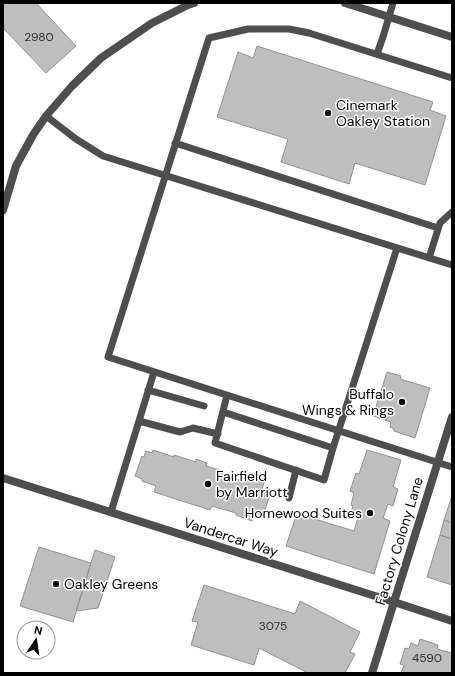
<svg xmlns="http://www.w3.org/2000/svg" width="455" height="676" font-family="'DM Sans',sans-serif">
  <rect width="100%" height="100%" fill="#fff"/>
  <!-- building -->
  <path fill="#bebebe" stroke="#929292" d="M3,3H36L76,46L46,73L3,28Z
    M257,46L433,102L430,110L446,116L425,185L355,163L349,184L281,162L288,139L217,117L238,52L253,58Z
    M387,372L401,376L400,379L430,388L415,438L394,431V429L390,427L391,422L373,416Z
    M153,450L174,457V455L196,462V459L207,463L206,466L223,471L222,474L246,482L247,478L264,483L262,489L271,492L263,516L255,513L252,521L236,515V513L212,506L210,510L154,492L156,486L142,481V479L135,476L142,456L144,457L146,451L152,453Z
    M367,450L401,460L393,487L398,489L393,506L388,504L383,518L390,521L374,574L286,546L296,516L304,519L305,516L354,531L359,514L351,512L353,506L351,505L354,493L350,491L356,473L359,474Z
    M452,496V523L444,520Z
    M444,520L452,523V539L440,535Z
    M440,535L452,539V585L427,577Z
    M39,547L91,563L73,622L20,606Z
    M95,550L115,557L98,608L76,611Z
    M204,585L295,614L300,601L360,632L350,652L355,654L345,673H308L259,648L254,665L191,645L198,622L192,621Z
    M420,639L438,645L437,649L452,653V673H401L404,665L400,664L405,648L409,649L411,643L418,646Z"/>
  <g fill="none" stroke-linecap="round" stroke-linejoin="round">
    <!-- service -->
    <path stroke="#4e4e4e" stroke-width="7" d="M377,54L383,37L393,3
      M452,78L309,33L289,29H248L209,38L108,357L452,467
      M46,116L76,139L103,156L452,265
      M175,143L438,228
      M429,258L440,223L452,212
      M148,390L204,406
      M227,395L215,443L324,480L333,448L397,248
      M223,412L333,448
      M139,421L180,432L193,428L218,434
      M289,498L296,470
      M111,512L154,372"/>
    <!-- minor -->
    <path stroke="#4e4e4e" stroke-width="8" d="M345,3L452,37
      M3,210L16,166L33,135L46,116L72,86L101,58L152,23L188,5L194,3
      M3,478L394,602L372,673"/>
    <!-- tertiary -->
    <path stroke="#4e4e4e" stroke-width="8" d="M452,417L394,602L452,621"/>
  </g>
  <!-- markers -->
  <g fill="#000" stroke="#fff" stroke-width="1.5">
    <circle cx="328" cy="113" r="4"/>
    <circle cx="402" cy="402" r="4"/>
    <circle cx="208" cy="484" r="4"/>
    <circle cx="370" cy="513" r="4"/>
    <circle cx="56" cy="584" r="4"/>
  </g>
  <g text-anchor="middle" dominant-baseline="central" stroke-width="3" stroke-linejoin="round" paint-order="stroke">
    <!-- number labels -->
    <g font-size="12" fill="#303030">
      <text x="39" y="37">2980</text>
      <text x="273" y="626">3075</text>
      <text x="427" y="658">4590</text>
    </g>
    <!-- poi labels -->
    <g font-size="14" fill="#000" stroke="#fff" text-anchor="start">
      <text x="336" y="105">Cinemark<tspan x="336" dy="16">Oakley Station</tspan></text>
      <text x="394" y="394" text-anchor="end">Buffalo<tspan x="394" dy="16">Wings &amp; Rings</tspan></text>
      <text x="216" y="476">Fairfield<tspan x="216" dy="16">by Marriott</tspan></text>
      <text x="362" y="513" text-anchor="end">Homewood Suites</text>
      <text x="64" y="584">Oakley Greens</text>
    </g>
    <!-- street labels -->
    <g font-size="14" fill="#000" stroke="#fff">
      <text transform="translate(231 537) rotate(18)">Vandercar Way</text>
      <text transform="translate(399 541) rotate(-73)">Factory Colony Lane</text>
    </g>
  </g>
  <!-- border -->
  <rect width="455" height="676" fill="none" stroke="#000000" stroke-width="8"/>
  <!-- north arrow -->
  <g transform="translate(36 640) rotate(13)"><circle r="19" fill="#ffffff" stroke="#999999"/>
  <path d="M0-3L7 15L0 10L-7 15Z" fill="#000000"/>
  <text y="-6" font-size="11" font-weight="bold" text-anchor="middle" fill="#000000">N</text>
  </g>
</svg>
